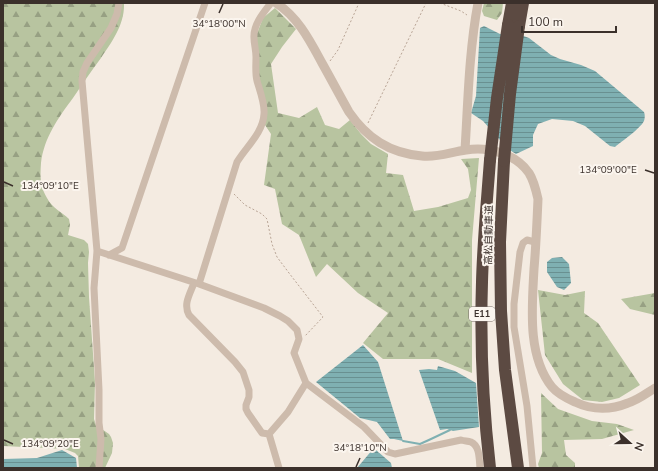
<svg xmlns="http://www.w3.org/2000/svg" width="658" height="471" font-family="'Nunito Sans','Noto Sans JP',sans-serif">
  <defs>
    <pattern id="forest-firs" width="22" height="20" patternUnits="userSpaceOnUse"><rect width="22" height="20" fill="#b8c4a0"/><path d="M5 1l3.5 6h-7zM16 11l3.5 6h-7z" fill="#97a083"/></pattern>
    <pattern id="water-rules" width="6" height="5" patternUnits="userSpaceOnUse"><rect width="6" height="5" fill="#7fb0b2"/><path d="M0 2.5h6" fill="none" stroke="#699091"/></pattern>
  </defs>
  <rect width="100%" height="100%" fill="#f4ebe1"/>
  <!-- forest -->
  <path fill="url(#forest-firs)" d="M3,3H124C125,24 112,42 101,58C91,71 82,85 73,98C58,118 44,138 41,163C40,177 40,186 47,198C52,208 62,212 69,219L70,225L68,235L84,240L88,244L89,252L88,263L89,297L95,382L94,419L96,425L109,434L111,437L113,443L112,453L105,468H79L78,456L75,453L65,449L3,446Z
    M484,3H503L502,13L497,20L484,16L482,11Z
    M275,8L296,29L282,47L271,64L278,113L299,118L317,107L325,125L339,129L350,120L361,134L371,144L388,154L386,173L403,175L414,211L438,207L468,198L471,190L468,169L461,159L479,158L472,240V373L438,359H383L363,343L388,313L358,293L327,264L316,277L299,235L282,224L275,189L264,185L271,134L265,125L259,76L256,36L263,18Z
    M538,290L565,295L585,291L584,313L598,323L640,385L619,398L602,402L583,400L563,384L545,355Z
    M655,293V315L630,309L621,299Z
    M541,393L558,409L592,421L617,424L634,430L602,439L564,440L566,455L575,463V468H539L538,464L542,453Z"/>
  <!-- water -->
  <path fill="url(#water-rules)" d="M484,26L500,34L521,35L529,38L551,55L560,59L581,65L595,71L644,112C645,115 645,117 644,121C640,129 622,141 615,147L610,146L585,126L573,121L552,119L538,124L533,135V146L516,154L508,149L483,121L471,113L476,96L480,28Z
    M562,257L569,264L571,283L564,290L557,287L547,272V262L552,258Z
    M363,345L378,362L403,441L394,439H390L377,422L360,418L316,382Z
    M438,366L455,371L476,383L479,427L453,431L447,429L440,430L419,370L429,369L437,370Z
    M373,449L376,450L391,463L392,468H357Z
    M62,450L76,458L77,468H3V459L37,458Z"/>
  <g fill="none" stroke-linecap="round" stroke-linejoin="round">
    <!-- stream -->
    <path stroke="#7fb0b2" stroke-width="2" d="M403,441L420,444L431,439L450,430"/>
    <!-- path -->
    <path stroke="#b9a596" stroke-width="1" stroke-dasharray="2 2" stroke-linecap="butt" d="M440,3L461,11L467,15
      M330,61L338,50L359,3
      M368,123L426,3
      M234,194L245,205L262,214L267,219L272,244L277,257L289,273L323,317L305,336"/>
    <!-- minor -->
    <path stroke="#cdbbac" stroke-width="7" d="M97,251L199,284L264,308L280,316L288,321L297,330L299,339L294,353L306,383L364,427L388,452L395,454L461,440C464,441 468,441 471,442C480,446 479,459 480,468
      M109,255L122,248L205,3
      M194,283C190,294 183,304 189,315L235,362L243,372L249,390V397L246,405V409L248,413L262,433L269,434
      M199,284L237,162C246,147 263,133 264,114C265,104 260,91 257,81C255,73 256,65 256,57C256,50 254,44 254,38C253,25 263,13 271,3
      M99,468L101,439L99,423V390L94,288L97,251L82,81L83,72L87,63L111,28L117,14L119,3
      M279,468L269,434L288,412L306,383
      M533,468L527,406L514,327V304L520,252L523,243L527,240L535,242"/>
    <!-- tertiary -->
    <path stroke="#cdbbac" stroke-width="9" d="M276,3C298,17 310,41 322,63C331,79 340,96 349,112C367,138 389,153 422,156C437,158 451,152 466,150C488,146 516,154 529,173C534,181 536,190 538,199C537,222 536,246 534,269C532,307 527,356 552,387C557,393 568,399 575,402C592,410 611,410 628,403C638,400 647,393 655,388
      M465,150C468,101 469,51 478,3"/>
    <!-- motorway -->
    <path stroke="#5c4a42" stroke-width="12" d="M508,25L512,3
      M519,26L523,3
      M490,160C487,201 483,242 482,282C480,344 483,407 490,468
      M504,161L500,242L501,311L505,370L518,468"/>
    <!-- motorway-bridge -->
    <path stroke="#5c4a42" stroke-width="12" d="M490,160L497,98L508,25
      M504,161L510,94L519,26"/>
  </g>
  <!-- ticks -->
  <path fill="none" stroke="#3b302b" stroke-width="1.5" d="M219,13L223,4M645,170L654,173M4,182L13,186M4,440L13,444M356,467L360,458"/>
  <g text-anchor="middle" dominant-baseline="central" stroke-width="4" stroke-linejoin="round" paint-order="stroke">
    <!-- shield labels -->
    <rect fill="#fbf5ee" stroke="#756b66" stroke-width="1" x="469" y="307" width="26" height="14" rx="3"/>
    <g font-size="9" font-weight="bold" fill="#3b302b">
      <text x="482" y="314">E11</text>
    </g>
    <!-- street labels -->
    <g font-size="10" fill="#3b302b" stroke="#fbf5ee">
      <text transform="translate(489 235) rotate(-89)">高松自動車道</text>
    </g>
  </g>
  <g font-size="10" text-anchor="middle" fill="#3b302b" stroke="#fbf5ee" stroke-width="4" stroke-linejoin="round" paint-order="stroke">
    <text x="219" y="27">34°18'00"N</text>
    <text x="608" y="173">134°09'00"E</text>
    <text x="50" y="189">134°09'10"E</text>
    <text x="50" y="447">134°09'20"E</text>
    <text x="360" y="451">34°18'10"N</text>
  </g>
  <!-- border -->
  <rect width="658" height="471" fill="none" stroke="#3b302b" stroke-width="8"/>
  <!-- north arrow -->
  <g transform="translate(630 443) rotate(111)" stroke="#fbf5ee" stroke-width="3" paint-order="stroke">
  <path d="M0-3L7 15L0 10L-7 15Z" fill="#3b302b"/>
  <text y="-6" font-size="11" font-weight="bold" text-anchor="middle" fill="#3b302b">N</text>
  </g>
  <!-- scale -->
  <path d="M522 26v6h94v-6" fill="none" stroke="#3b302b" stroke-width="2"/>
  <text x="528" y="26" font-size="12" fill="#3b302b" stroke="#fbf5ee" stroke-width="3" paint-order="stroke">100 m</text>
</svg>
